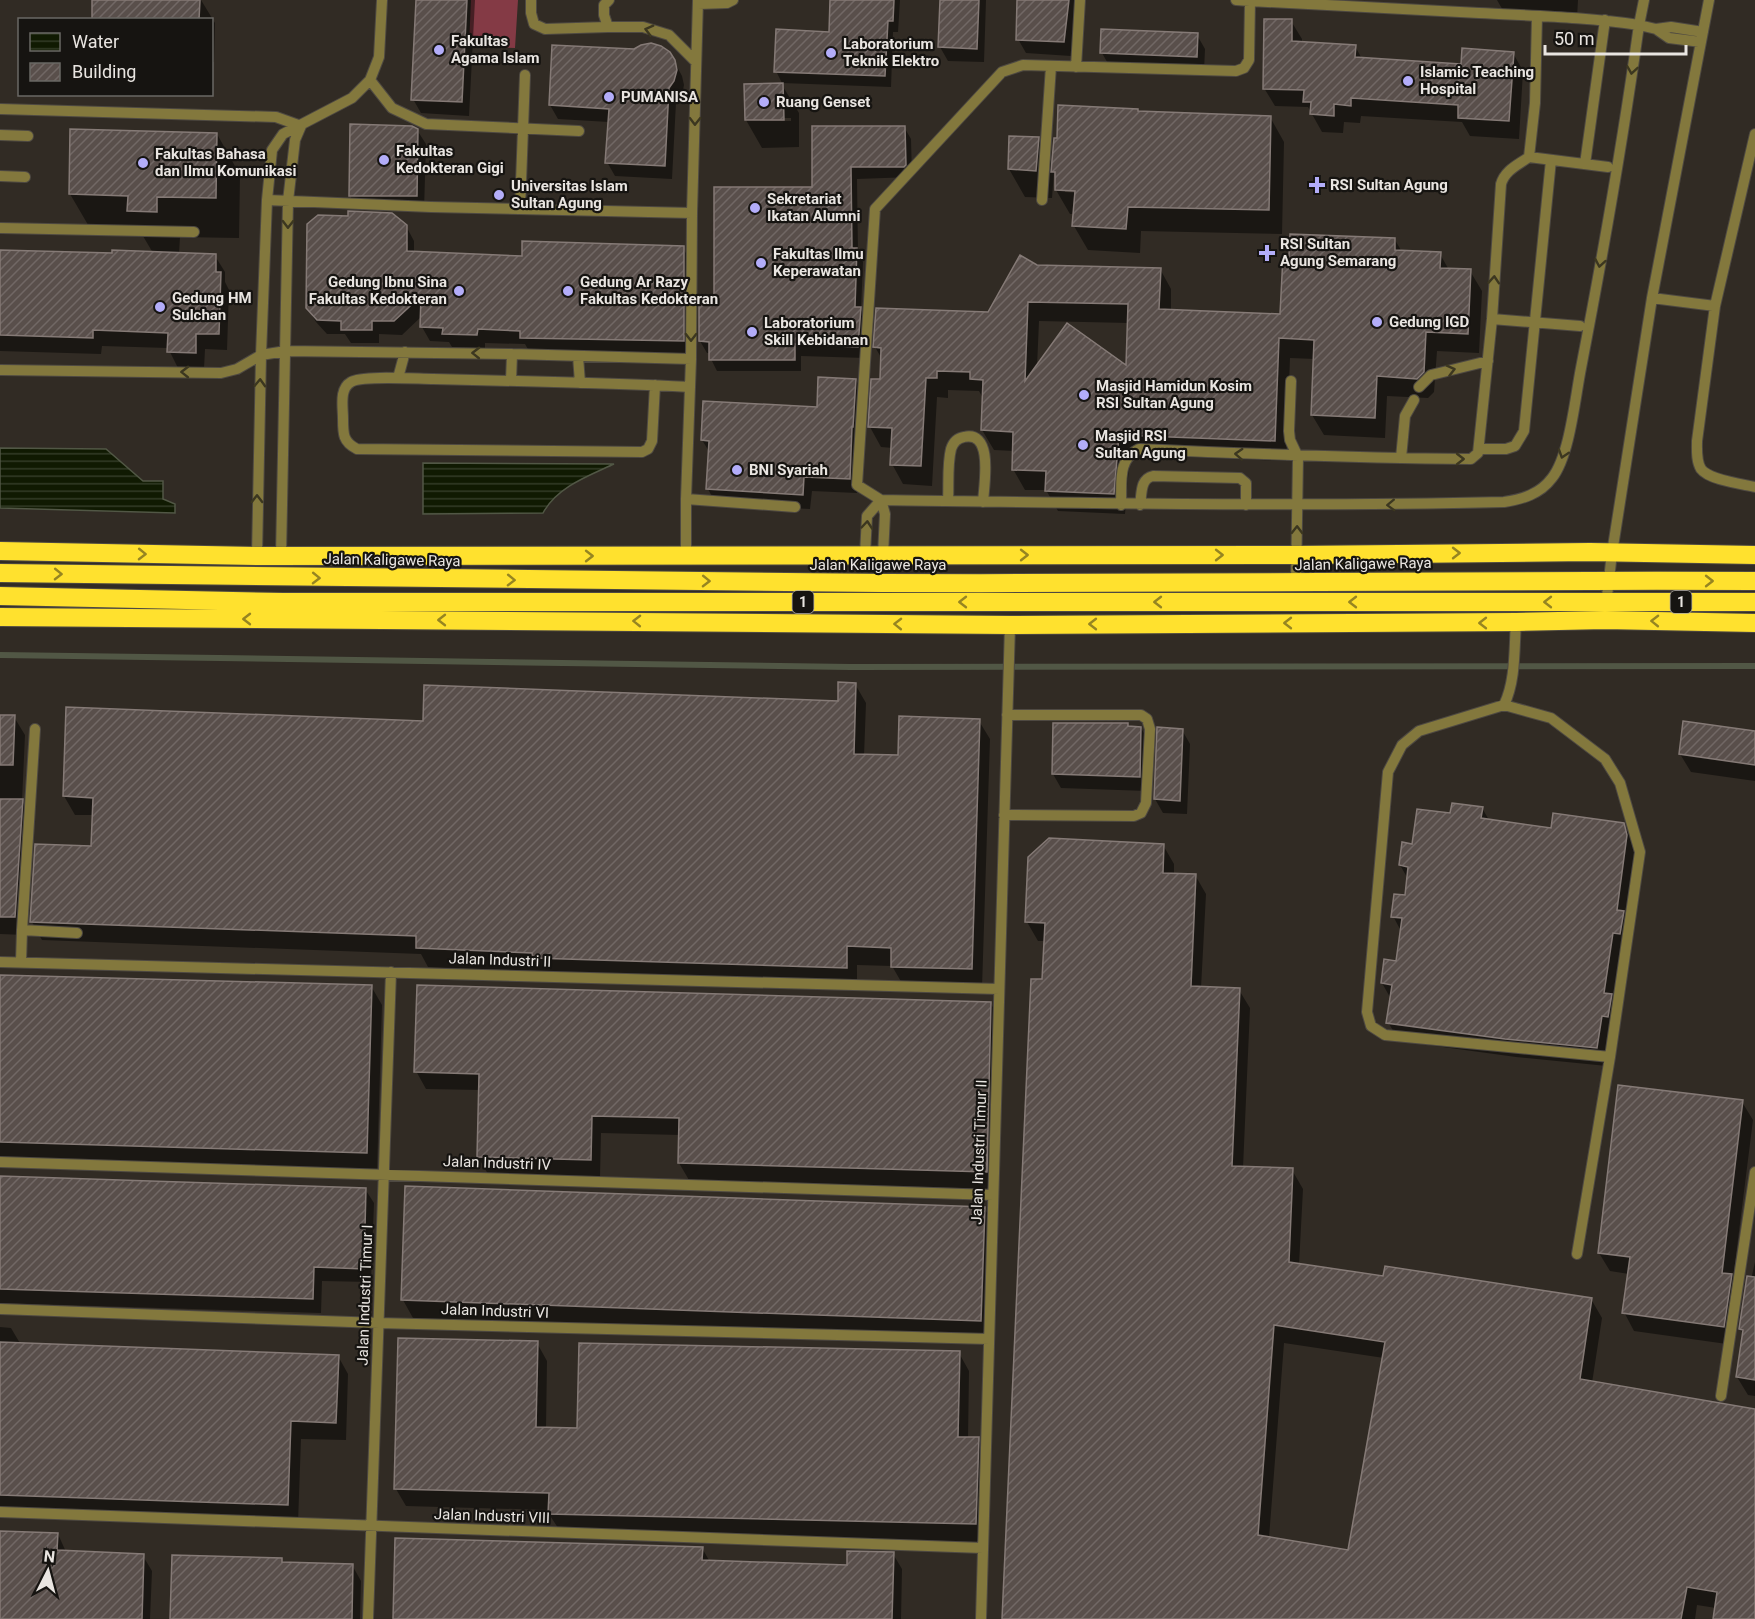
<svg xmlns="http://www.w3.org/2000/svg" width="1755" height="1619" font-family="Roboto,sans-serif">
  <defs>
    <pattern id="water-rules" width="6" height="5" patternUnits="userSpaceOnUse" patternTransform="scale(1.5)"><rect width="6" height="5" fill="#101a02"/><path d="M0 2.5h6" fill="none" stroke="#333b27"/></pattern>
    <pattern id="building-hatch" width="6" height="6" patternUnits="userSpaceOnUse" patternTransform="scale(1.5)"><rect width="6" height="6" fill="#594f4b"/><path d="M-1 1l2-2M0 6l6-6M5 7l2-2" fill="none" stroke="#716865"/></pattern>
  </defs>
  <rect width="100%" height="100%" fill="#312b24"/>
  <!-- garden -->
  <path fill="#843a45" d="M471,0H518L515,48L469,46Z"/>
  <!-- water -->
  <path fill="url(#water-rules)" stroke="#515745" stroke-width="1.5" d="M0,448L106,449L143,481H163V499L175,504V513L0,508Z
    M423,463L614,464C588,476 557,487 543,513L423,514Z"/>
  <!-- shadow -->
  <path fill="#0007" fill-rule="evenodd" d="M94,0H201L215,23L214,62H212V20H94Z
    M418,0H475L469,116L421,113L413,99Z
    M832,0H900L898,32H893L891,87L782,83L776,71L830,33Z
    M942,0H986L984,62L948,61L940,47Z
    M1019,0H1076L1071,56L1026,53L1018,39Z
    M1497,0H1578L1577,18L1504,12Z
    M1291,21L1302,39V43L1355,46L1362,59L1462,66L1513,53L1523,71L1519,139L1470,136L1462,122L1361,116L1360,123L1344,122L1343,133L1322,132L1308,107L1275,106L1264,88Z
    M1197,35L1205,49L1204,71L1110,67L1102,53Z
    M674,61L682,76L684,85L682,95L676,102L672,179L615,176L607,162L609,122L558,119L550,105Z
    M782,85L799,113V147L762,148L746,120ZM760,118H791V121H760Z
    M1270,117L1284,142L1282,234L1141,231L1140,253L1088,250L1074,226L1075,214H1070L1056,190L1057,178L1054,172L1052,198L1025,197L1009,169L1038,139L1053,165ZM1065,189L1082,190V193L1065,192Z
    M904,127L911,139L912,177L857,179L858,253L863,262L861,310L867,320L865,358L801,356V371H717L711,359V353H707L700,341L715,306L814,189Z
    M417,130L426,144L424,210L358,209L350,196Z
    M72,131L217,134L240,175L239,238L180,237L179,254L215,256L225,272V282L229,290L227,350L205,349L204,369L178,368L168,348L102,346L101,354L0,351V251L113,255L153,253L143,236L94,235L70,194Z
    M406,226L414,241V253L524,258L683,248L691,262V354L529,351L525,344L485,343V348L452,347L449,342L430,341L422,327V316L402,335L379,334V343H351L345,334H327L316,322L307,307Z
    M1395,240L1402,252L1440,254L1449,270L1470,271L1482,291L1479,353L1437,351L1434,392L1428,398L1387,396L1385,438L1324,435L1312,415L1315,359L1290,358L1286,461L1130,455L1125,514L1058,511L1046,490H1025L1013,469L1014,451L994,450L982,430L984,400L979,391L948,390V398L937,397L932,486L903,484L892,464L893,448L881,447L870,427L881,381L882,359L875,347L989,314L1036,266L1160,269L1171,289V311L1282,315ZM1039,321L1129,323L1127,368L1037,367Z
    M856,380L864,395L859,441L857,493L812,491L810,509L716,504L708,489L710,453L702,440L818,408Z
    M855,684L866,703L864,756L899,757L979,721L990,739L982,988L903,985L892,966L857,965V986L545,976L542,971L428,967L421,954L42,940L32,922L92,848L93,815H75L64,796L425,722L839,702Z
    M0,716L14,717L25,735L22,801L33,820L25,935L0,934Z
    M1127,724L1129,728H1141L1149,742L1147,791L1061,788L1053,774Z
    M1182,730L1190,744L1187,814L1163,813L1155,799Z
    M1755,732V781L1691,772L1680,754Z
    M1482,808L1489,820L1552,829L1623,824L1634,843L1637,855L1607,1066L1516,1057L1399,1041L1388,1022L1391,999L1382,983L1397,962L1401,931L1393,916L1406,897L1408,879L1400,865L1413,845L1452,815Z
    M1163,845L1174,864V875H1195L1206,894L1201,988L1239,990L1250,1008L1243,1168L1292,1170L1303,1189L1299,1265L1384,1278L1591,1299L1602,1318L1592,1383L1755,1411V1619H1715L1716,1608L1697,1605L1695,1619H1003L1046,941H1038L1027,922ZM1284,1343L1384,1358L1350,1552L1269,1538Z
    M0,976L371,986L382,1005L377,1171L0,1160Z
    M991,1004L1001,1021L996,1189L689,1180L679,1163L680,1135L601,1133L600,1177L488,1174L478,1157L480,1090L426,1089L416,1071Z
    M1742,1102L1753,1120L1733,1279L1742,1294L1734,1345L1634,1331L1624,1312L1629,1274L1610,1271L1599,1253Z
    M0,1178L365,1189L374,1203L371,1282L322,1281L321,1313L0,1303Z
    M984,1208L995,1226L991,1339L413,1318L403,1300Z
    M1755,1262V1396L1748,1395L1737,1377L1744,1335L1740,1329Z
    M0,1327L11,1328L21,1345L338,1356L348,1374L346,1440L301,1439L298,1523L0,1512Z
    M537,1343L547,1361L546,1428L578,1429L959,1353L969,1371L968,1439H978L988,1457L986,1542L560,1531L549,1514V1510L406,1506L396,1489Z
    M0,1532L58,1534L66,1552L143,1556L152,1571L150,1619H159H0Z
    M702,1548L710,1562L849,1566L893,1554L902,1569L901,1619H395Z
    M281,1559L284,1563L352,1565L361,1581L360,1619H172Z"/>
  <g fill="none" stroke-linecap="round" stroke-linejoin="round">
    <!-- stream -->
    <path stroke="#515745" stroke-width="6" d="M0,655L851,667L1755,666"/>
  </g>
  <!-- building -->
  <path fill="url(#building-hatch)" stroke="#857a76" stroke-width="1.5" fill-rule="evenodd" d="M92,0H200L199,20H92Z
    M416,0H467L462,102L411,100Z
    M830,0H894L893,21H888L885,76L774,72L776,29L829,32Z
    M940,0H979L977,49L938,47Z
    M1017,0H1069L1064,42L1016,40Z
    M1264,19H1292V41L1356,45L1355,57L1461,64L1462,48L1514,52L1509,121L1458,118V105L1351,98V106L1334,104V116L1310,114L1311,102H1303L1304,90L1263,89Z
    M1101,29L1198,33L1197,57L1100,53Z
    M651,43L661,46L670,52L675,60L677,70L674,81L669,88L665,166L605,163L609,109L549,105L552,45L634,49L641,45Z
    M783,83L784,120H745L744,84Z
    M1058,105L1138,109V111L1271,116L1269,210L1128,207L1126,229L1072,226L1075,191L1055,190V172H1051L1054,138H1057Z
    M350,124L412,126L418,129L417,196H349Z
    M812,126H905L906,165L904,167H851L852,248H857L855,307H861L858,347L795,344V360H709V342L699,341V304H714V187H812Z
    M70,129L217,133L216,198L157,197V212L127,211L128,196L69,194Z
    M1009,136L1039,137L1036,171L1008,169Z
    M348,211L392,213L407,225V251L522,256V241L684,246V341L520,338V331L478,329L477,335L442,334L443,328L420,327L421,296L394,321H372V330H341V321L317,320L306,308L307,224L318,215L348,216Z
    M1290,234L1395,238V250L1441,252L1440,268L1471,269L1468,334L1426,332L1424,372L1417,379L1377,376L1375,418L1311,415L1314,340L1279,338L1275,441L1119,435L1114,494L1045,491L1046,471L1012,470L1013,432L981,430L983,380L970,379V372L937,371V378H926L921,466L890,465L892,428L868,427L871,379H880L881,348L873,347L876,308L988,312L1020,255L1037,265L1161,268L1159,309L1280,314L1283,256H1289ZM1028,302L1128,304L1126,365L1067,323L1025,381Z
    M0,250L112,253V250L216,254V272H221L219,334H196V353L167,352L168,333L93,330V338L0,335Z
    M818,377L856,379L853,427H852L850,479L804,477L803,495L706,489L709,441L701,440L703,401L817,407Z
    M838,682L856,683L854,754L898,755L899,716L980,719L972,969L891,967V948L847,946V968L533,958L532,953L416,948V936L30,922L35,844L91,846L93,798L63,796L66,707L423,721L424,685L838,701Z
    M0,715H15L13,765H0Z
    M1683,721L1755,731V765L1679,754Z
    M1053,723H1128V726L1141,727L1140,777L1052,774Z
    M1157,727L1183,729L1180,801L1154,799Z
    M0,799H23L15,917H0Z
    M1452,803L1483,807L1481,818L1551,828L1553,813L1624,823L1627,835L1617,910L1624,911L1620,934L1613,933L1604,993L1612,994L1608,1017L1602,1016L1597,1048L1505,1039L1386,1023L1392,985L1381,983L1384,959L1396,961L1402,918L1391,917L1394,894L1405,895L1408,867L1399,865L1402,842L1412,844L1417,809L1450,813Z
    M1049,838L1164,844L1163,873L1196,874L1191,986L1240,988L1232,1166L1293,1168L1289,1262L1383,1276L1385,1266L1592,1298L1580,1379L1755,1409V1619H1713L1717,1592L1687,1587L1681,1619H1002L1031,979H1042L1045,923L1025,922L1028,857ZM1274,1325L1385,1342L1348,1550L1258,1535Z
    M0,975L372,985L367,1153L0,1142Z
    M417,985L991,1002L987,1172L678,1163L679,1118L592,1116L591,1160L477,1157L479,1074L414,1072Z
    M1618,1085L1743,1100L1722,1273L1732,1274L1724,1327L1622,1313L1630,1257L1598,1253Z
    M0,1176L366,1188L364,1269L314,1267L313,1299L0,1289Z
    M405,1186L985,1207L981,1321L401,1300Z
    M1747,1276L1755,1277V1380L1736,1377L1743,1330L1739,1329Z
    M398,1338L538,1341L536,1427L577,1428L579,1343L960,1351L958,1437H979L976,1524L548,1514L549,1493L394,1489Z
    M0,1342L339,1355L336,1423L291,1421L288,1505L0,1495Z
    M0,1531L58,1533L57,1550L144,1554L142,1619H0Z
    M395,1538L703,1547L702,1560L847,1565V1551L894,1552L892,1619H393Z
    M172,1555L282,1558V1562L353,1564L352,1619H170Z"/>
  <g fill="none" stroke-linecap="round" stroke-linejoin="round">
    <defs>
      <path id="lane" d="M531,0V13L534,24L545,29L608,27
        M609,0L604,5V15L608,27H643L669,35L696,62
        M1236,0L1250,1C1326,5 1402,9 1479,13C1532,16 1586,17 1639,25C1623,140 1603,254 1581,368C1575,398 1570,455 1552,478C1540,494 1523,499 1504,502C1296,507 1089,503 881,500L857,485L875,209L1002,72L1023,65L1236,71L1244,68L1249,60L1250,1
        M1644,0L1639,25L1656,29L1671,27L1703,32
        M698,4L727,3L733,0
        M1656,29L1669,38L1701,42
        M1076,67L1080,0
        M370,80L392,108L426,124L579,131
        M0,109L276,117L301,126
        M1755,134L1715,306L1697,441C1697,449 1696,461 1701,469C1709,480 1742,484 1755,487
        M0,135L28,136
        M1529,157L1608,167
        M1585,164L1605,20
        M0,176L25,177
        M267,200L431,207L692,213
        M1042,200L1051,66
        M520,209L525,75
        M0,228L194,232
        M1652,298L1715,306
        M1492,319L1580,326
        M578,356L580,383
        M0,370L221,373L237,369L261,355L286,351L512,354L691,359L692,213L698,0
        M398,378L405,352
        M511,381L512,354
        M1291,381L1289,431L1290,440L1298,457L1296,583
        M655,385L652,441L648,449L642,452L357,449C343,442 343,434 343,419C343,406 339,389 351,382C362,375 418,379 433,379C519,381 605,383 690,387
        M1419,387L1431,375L1488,361
        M1480,449H1506L1515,446L1524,431L1551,160
        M1401,458L1405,416L1414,400
        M686,499L795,507
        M881,500L885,514L883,555
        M948,501C949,485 947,465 951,449C953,443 957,438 964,437C994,430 984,485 983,502
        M1121,505C1122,483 1117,459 1139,449C1250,454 1360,458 1471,459L1478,453L1492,319L1501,184C1505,170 1518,165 1529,157L1535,103L1537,16
        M1140,505C1142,493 1140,479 1153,476L1240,478L1246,483V505
        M865,555L867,516L881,500
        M257,556L261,355L267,200L272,150L283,134L352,98L370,80L379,57L382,0
        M281,556L288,201L295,140L301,126
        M686,556V499L691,359
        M1606,605L1612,553L1652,298L1709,0
        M1516,622C1514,649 1516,680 1504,705L1419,731L1402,745L1388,772L1367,1012L1371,1026L1385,1035L1610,1057
        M1504,705L1551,718L1605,759L1620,783L1640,852L1610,1057L1577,1254
        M1004,815L1134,816L1141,813L1146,803L1150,729L1147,719L1141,715H1007
        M22,930L35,729
        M0,962L999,989
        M21,962L22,930L77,933
        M0,1162L993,1195
        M0,1309L379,1323L989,1339
        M1721,1396L1755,1172
        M0,1512L983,1548
        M368,1619L391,972
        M981,1619L1010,625"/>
      <path id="highway" d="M0,551L257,556L1296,555L1590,552L1755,555
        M0,573C294,578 588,582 882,583C1173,584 1464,580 1755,581
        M0,596L283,602H1755
        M0,617L1010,625L1516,622L1605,620L1755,623"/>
    </defs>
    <!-- lane casing -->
    <use href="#lane" stroke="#4e4942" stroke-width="12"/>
    <!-- highway casing -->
    <use href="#highway" stroke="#4e4942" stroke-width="20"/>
    <!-- lane -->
    <use href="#lane" stroke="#83783d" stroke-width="10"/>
    <!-- highway -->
    <use href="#highway" stroke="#ffe12e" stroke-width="18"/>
  </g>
  <!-- one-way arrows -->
  <defs><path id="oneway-chevron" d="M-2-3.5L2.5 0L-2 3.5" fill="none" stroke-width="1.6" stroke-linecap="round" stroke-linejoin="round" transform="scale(1.5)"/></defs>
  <g stroke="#3c3720">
    <use href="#oneway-chevron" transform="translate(649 30) rotate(-165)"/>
    <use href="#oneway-chevron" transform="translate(1632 70) rotate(99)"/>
    <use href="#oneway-chevron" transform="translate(695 121) rotate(91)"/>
    <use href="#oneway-chevron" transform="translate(288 224) rotate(91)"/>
    <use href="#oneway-chevron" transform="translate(1600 263) rotate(100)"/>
    <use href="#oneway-chevron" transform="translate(1494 280) rotate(-86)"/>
    <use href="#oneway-chevron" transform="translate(691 337) rotate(90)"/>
    <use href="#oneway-chevron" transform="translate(476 353) rotate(-179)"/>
    <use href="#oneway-chevron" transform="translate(1451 370) rotate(-14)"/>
    <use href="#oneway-chevron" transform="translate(185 372) rotate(-179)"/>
    <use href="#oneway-chevron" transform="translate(260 383) rotate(-88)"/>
    <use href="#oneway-chevron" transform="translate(1239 454) rotate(-177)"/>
    <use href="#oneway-chevron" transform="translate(1563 454) rotate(108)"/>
    <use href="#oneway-chevron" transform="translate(1460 459)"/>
    <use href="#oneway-chevron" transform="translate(257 499) rotate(-90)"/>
    <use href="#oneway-chevron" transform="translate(1391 505) rotate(178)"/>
    <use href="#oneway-chevron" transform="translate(867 525) rotate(-85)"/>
    <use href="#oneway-chevron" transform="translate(1297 530) rotate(-89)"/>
  </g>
  <g stroke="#968521">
    <use href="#oneway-chevron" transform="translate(1456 553)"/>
    <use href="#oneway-chevron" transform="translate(142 554) rotate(1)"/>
    <use href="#oneway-chevron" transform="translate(1024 555)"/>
    <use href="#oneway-chevron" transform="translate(1219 555)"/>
    <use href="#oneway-chevron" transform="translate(589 556)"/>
    <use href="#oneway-chevron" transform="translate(58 574) rotate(1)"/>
    <use href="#oneway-chevron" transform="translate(316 578) rotate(1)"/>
    <use href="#oneway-chevron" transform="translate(511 580) rotate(1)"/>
    <use href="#oneway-chevron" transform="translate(706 581) rotate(1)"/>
    <use href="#oneway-chevron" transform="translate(1709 581)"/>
    <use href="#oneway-chevron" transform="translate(963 602) rotate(180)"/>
    <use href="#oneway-chevron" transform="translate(1158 602) rotate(180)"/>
    <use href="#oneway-chevron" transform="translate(1353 602) rotate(180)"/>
    <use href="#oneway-chevron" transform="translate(1548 602) rotate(180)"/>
    <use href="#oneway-chevron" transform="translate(247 619) rotate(-180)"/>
    <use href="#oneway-chevron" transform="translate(442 620) rotate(-180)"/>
    <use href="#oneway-chevron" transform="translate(637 621) rotate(-179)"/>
    <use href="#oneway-chevron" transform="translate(1655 621) rotate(-179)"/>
    <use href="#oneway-chevron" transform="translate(1288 623) rotate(180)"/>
    <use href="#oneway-chevron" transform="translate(1483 623) rotate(180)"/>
    <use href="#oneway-chevron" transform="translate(898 624) rotate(-179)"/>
    <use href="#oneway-chevron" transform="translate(1093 624) rotate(180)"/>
  </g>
  <!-- markers -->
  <g fill="#b3adf9" stroke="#161411" stroke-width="2">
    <circle cx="439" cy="50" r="6"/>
    <circle cx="831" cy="53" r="6"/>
    <circle cx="1408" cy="81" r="6"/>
    <circle cx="609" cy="97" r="6"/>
    <circle cx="764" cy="102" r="6"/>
    <circle cx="384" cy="160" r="6"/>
    <circle cx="143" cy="163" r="6"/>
    <path d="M1314 176h6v6h6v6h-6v6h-6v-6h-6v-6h6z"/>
    <circle cx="499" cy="195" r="6"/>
    <circle cx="755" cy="208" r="6"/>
    <path d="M1264 244h6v6h6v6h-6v6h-6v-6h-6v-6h6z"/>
    <circle cx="761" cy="263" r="6"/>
    <circle cx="459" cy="291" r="6"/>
    <circle cx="568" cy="291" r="6"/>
    <circle cx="160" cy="307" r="6"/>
    <circle cx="1377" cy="322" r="6"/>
    <circle cx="752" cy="332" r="6"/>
    <circle cx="1084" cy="395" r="6"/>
    <circle cx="1083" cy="445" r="6"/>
    <circle cx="737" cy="470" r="6"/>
  </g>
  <g text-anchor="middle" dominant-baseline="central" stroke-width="4.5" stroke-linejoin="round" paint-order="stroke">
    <!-- shield labels -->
    <g fill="#161411" stroke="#aaa6a3" stroke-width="1.5">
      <rect x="792.5" y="591" width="21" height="22" rx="4.5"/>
      <rect x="1670.5" y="591" width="21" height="22" rx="4.5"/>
    </g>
    <g font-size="14" font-weight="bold" fill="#e9e5e1">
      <text x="803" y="602">1</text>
      <text x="1681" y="602">1</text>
    </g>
    <!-- poi labels -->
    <g font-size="15" font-weight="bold" fill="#e9e5e1" stroke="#161411" text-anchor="start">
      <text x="451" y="41">Fakultas<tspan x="451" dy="17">Agama Islam</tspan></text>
      <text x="843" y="44">Laboratorium<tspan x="843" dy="17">Teknik Elektro</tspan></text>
      <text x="1420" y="72">Islamic Teaching<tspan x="1420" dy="17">Hospital</tspan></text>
      <text x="621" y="97">PUMANISA</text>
      <text x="776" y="102">Ruang Genset</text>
      <text x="396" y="151">Fakultas<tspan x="396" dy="17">Kedokteran Gigi</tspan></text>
      <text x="155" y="154">Fakultas Bahasa<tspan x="155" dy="17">dan Ilmu Komunikasi</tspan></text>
      <text x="1330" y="185">RSI Sultan Agung</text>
      <text x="511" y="186">Universitas Islam<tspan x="511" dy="17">Sultan Agung</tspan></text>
      <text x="767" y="199">Sekretariat<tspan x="767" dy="17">Ikatan Alumni</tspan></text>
      <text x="1280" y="244">RSI Sultan<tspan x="1280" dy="17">Agung Semarang</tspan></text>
      <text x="773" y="254">Fakultas Ilmu<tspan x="773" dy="17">Keperawatan</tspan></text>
      <text x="447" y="282" text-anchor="end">Gedung Ibnu Sina<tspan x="447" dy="17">Fakultas Kedokteran</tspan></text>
      <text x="580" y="282">Gedung Ar Razy<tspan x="580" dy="17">Fakultas Kedokteran</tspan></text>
      <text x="172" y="298">Gedung HM<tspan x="172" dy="17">Sulchan</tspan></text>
      <text x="1389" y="322">Gedung IGD</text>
      <text x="764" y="323">Laboratorium<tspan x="764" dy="17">Skill Kebidanan</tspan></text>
      <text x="1096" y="386">Masjid Hamidun Kosim<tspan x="1096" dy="17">RSI Sultan Agung</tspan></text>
      <text x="1095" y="436">Masjid RSI<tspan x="1095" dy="17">Sultan Agung</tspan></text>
      <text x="749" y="470">BNI Syariah</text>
    </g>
    <!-- street labels -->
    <g font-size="15" fill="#e9e5e1" stroke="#161411">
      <text transform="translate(392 560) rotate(1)">Jalan Kaligawe Raya</text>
      <text transform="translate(1363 564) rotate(-1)">Jalan Kaligawe Raya</text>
      <text x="878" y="565">Jalan Kaligawe Raya</text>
      <text transform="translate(500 960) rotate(2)">Jalan Industri II</text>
      <text transform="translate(979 1152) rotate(-88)">Jalan Industri Timur II</text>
      <text transform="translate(497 1163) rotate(2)">Jalan Industri IV</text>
      <text transform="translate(365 1295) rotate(-88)">Jalan Industri Timur I</text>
      <text transform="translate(495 1311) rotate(2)">Jalan Industri VI</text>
      <text transform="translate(492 1516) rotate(2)">Jalan Industri VIII</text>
    </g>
  </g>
  <!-- legend -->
  <rect x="18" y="18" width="195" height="78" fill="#161411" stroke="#6a6864" stroke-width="1.5"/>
  <rect x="30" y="33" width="30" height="18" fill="url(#water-rules)" stroke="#6a6864" stroke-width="1.5"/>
  <text x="72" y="48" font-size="18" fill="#e9e5e1">Water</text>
  <rect x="30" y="63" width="30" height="18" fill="url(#building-hatch)" stroke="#6a6864" stroke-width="1.5"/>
  <text x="72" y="78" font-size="18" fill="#e9e5e1">Building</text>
  <!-- north arrow -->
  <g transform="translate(48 1571) rotate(6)" stroke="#161411" stroke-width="4.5" paint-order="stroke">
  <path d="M0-4.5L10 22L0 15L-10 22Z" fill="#e9e5e1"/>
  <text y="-9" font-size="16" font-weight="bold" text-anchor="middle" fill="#e9e5e1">N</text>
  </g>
  <!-- scale -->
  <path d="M1545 45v9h141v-9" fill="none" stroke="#e9e5e1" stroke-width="3"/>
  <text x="1554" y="45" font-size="18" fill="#e9e5e1" stroke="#161411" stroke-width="4.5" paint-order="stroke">50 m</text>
</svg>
